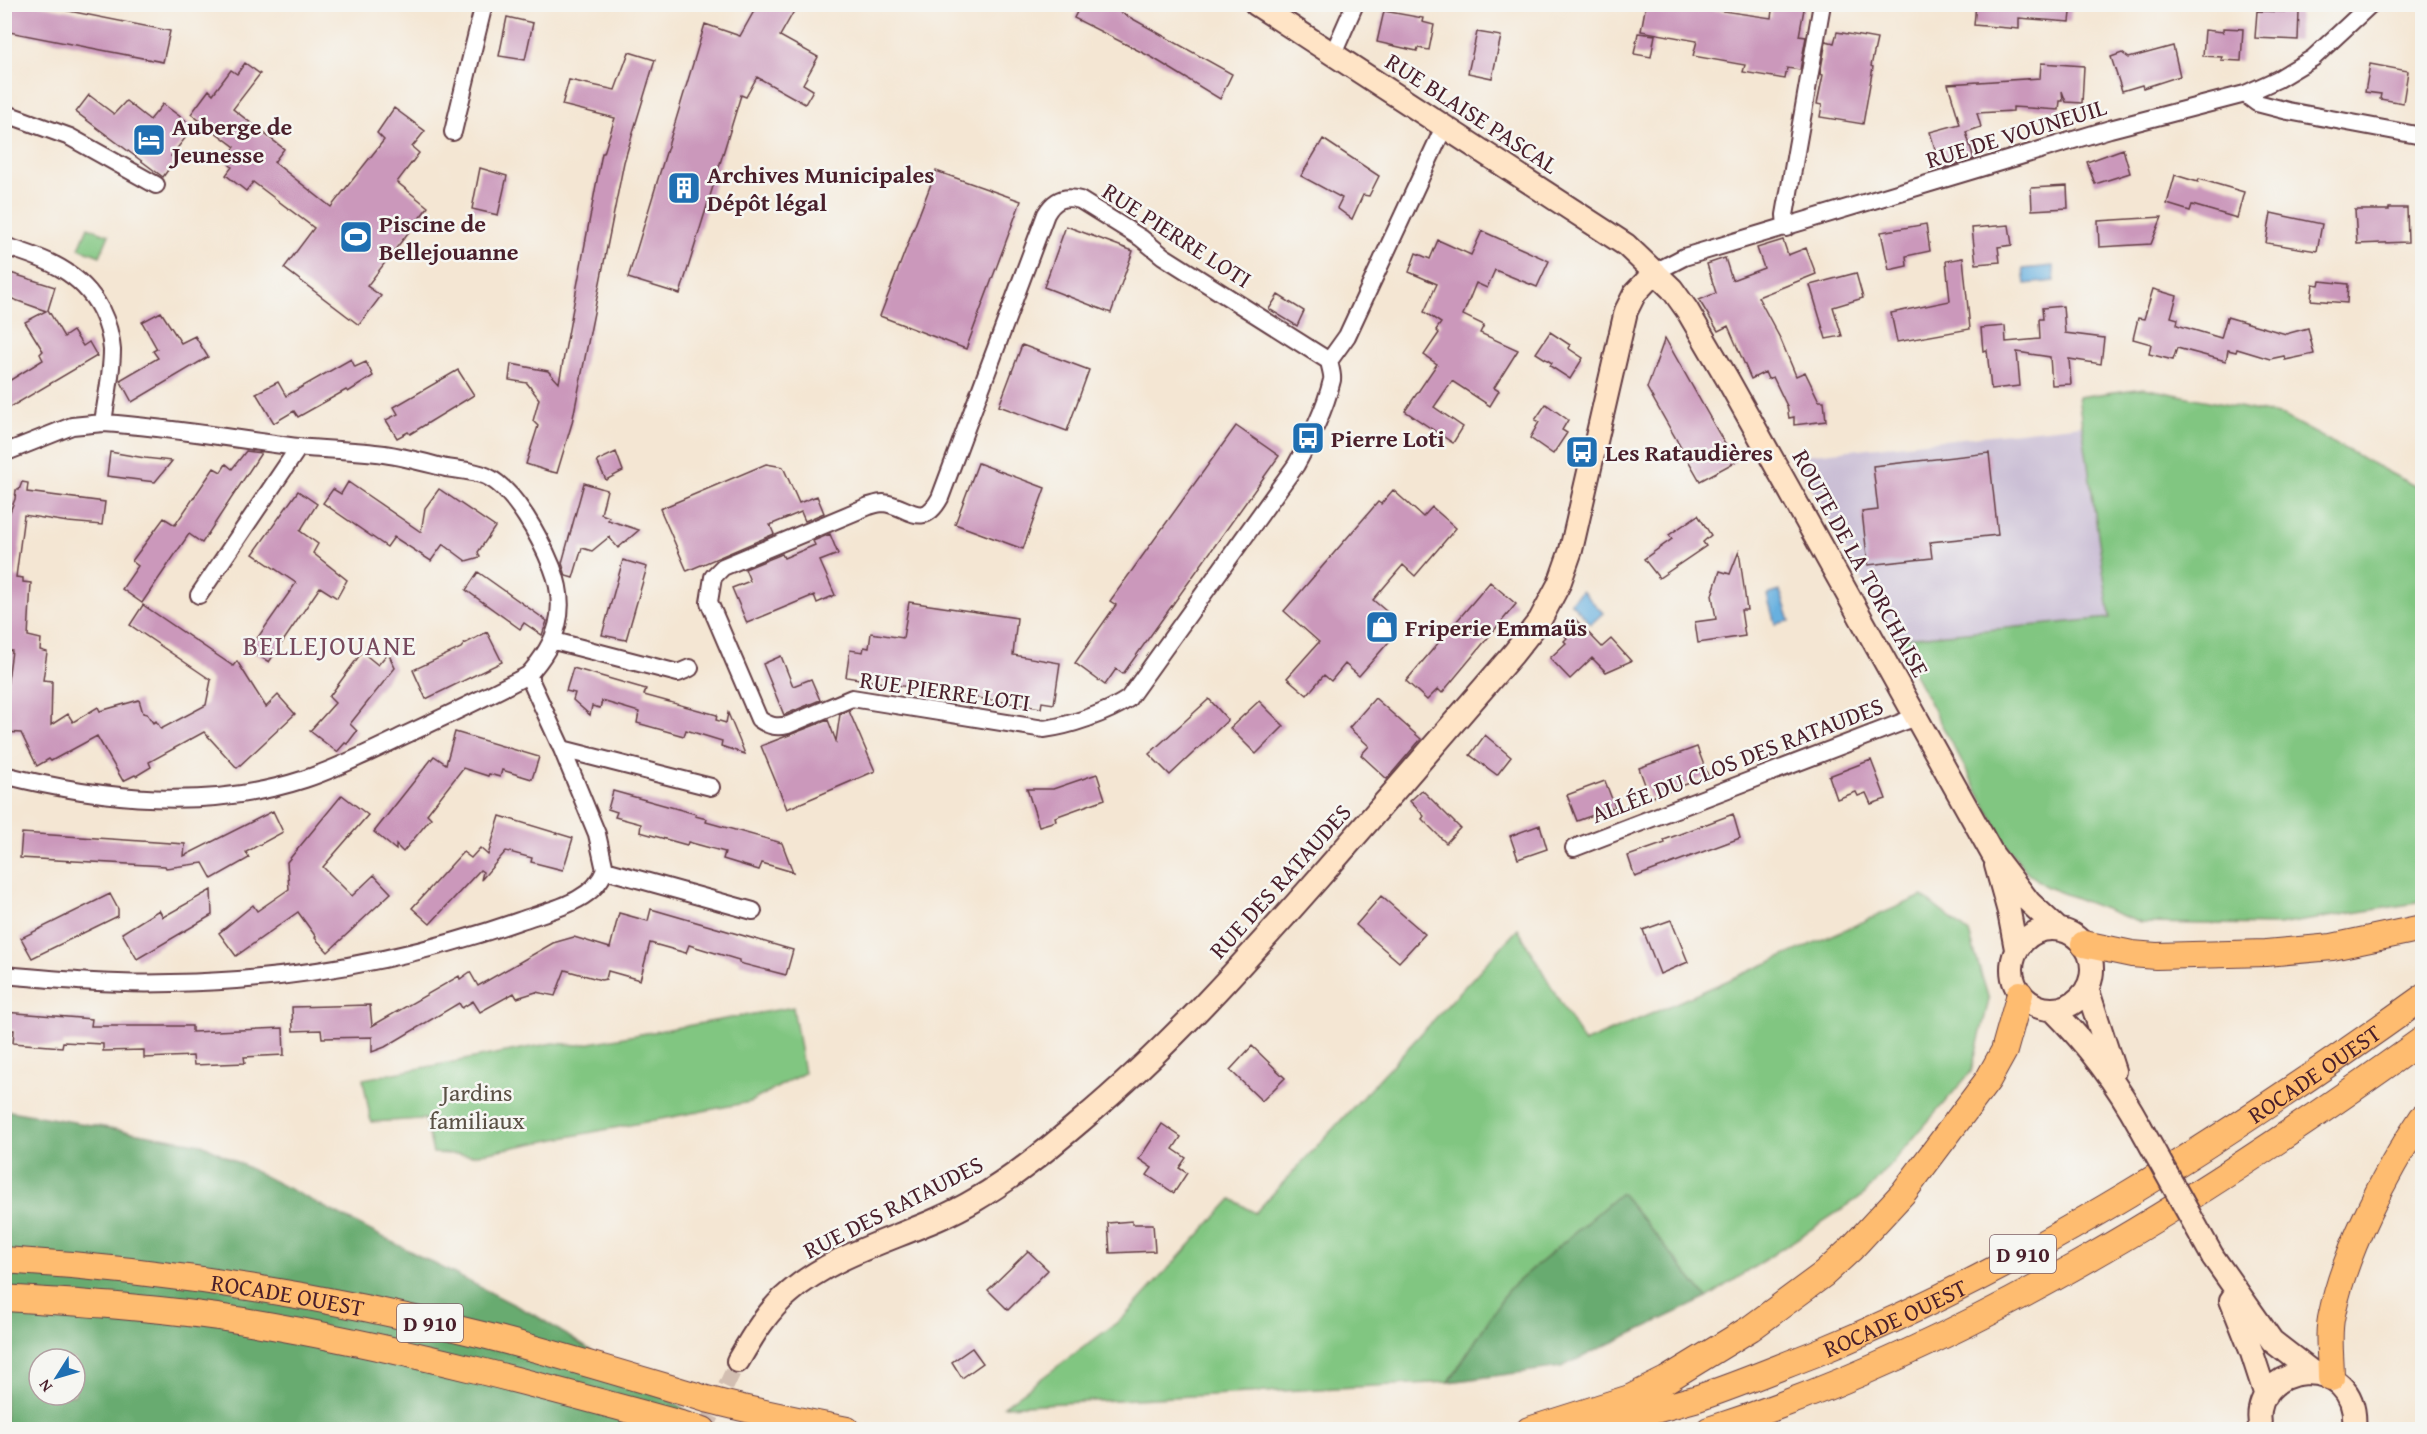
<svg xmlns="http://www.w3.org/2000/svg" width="2427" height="1434" font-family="'Gentium Book Plus',serif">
  <rect width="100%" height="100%" fill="#f6f6f2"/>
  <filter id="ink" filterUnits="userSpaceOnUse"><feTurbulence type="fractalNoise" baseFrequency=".0167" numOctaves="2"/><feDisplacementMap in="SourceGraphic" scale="12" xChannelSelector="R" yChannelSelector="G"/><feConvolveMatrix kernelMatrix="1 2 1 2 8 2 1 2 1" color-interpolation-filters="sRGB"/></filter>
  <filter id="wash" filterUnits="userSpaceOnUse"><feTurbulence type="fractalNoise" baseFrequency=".008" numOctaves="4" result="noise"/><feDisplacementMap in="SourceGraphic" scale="24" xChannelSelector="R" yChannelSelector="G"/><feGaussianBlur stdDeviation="1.35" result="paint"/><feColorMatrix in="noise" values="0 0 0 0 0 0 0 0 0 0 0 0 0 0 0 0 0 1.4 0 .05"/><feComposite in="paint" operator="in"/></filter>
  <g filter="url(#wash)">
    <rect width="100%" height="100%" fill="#f4e6d3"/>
    <!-- industrial -->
    <path fill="#cbbfd5" d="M2083,425L2110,618L1895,639L1794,456Z"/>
    <!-- green -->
    <path fill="#81c681" stroke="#667256" stroke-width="1.5" d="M88,227L109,235L100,256L79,248Z
      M2144,388L2283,416L2422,490V902L2278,925L2141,923L2047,887L2027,872L2009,849L1895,639L2110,618L2078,397Z
      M1922,896L1969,933L1989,1000L1971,1072L1865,1194L1707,1298L1621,1193L1508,1290L1449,1382L1004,1406L1123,1318L1232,1199L1255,1213L1518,929L1584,1043Z
      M793,1007L804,1073L750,1102L473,1155L433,1153L425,1119L371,1122L363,1079L553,1043L579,1045Z"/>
    <!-- forest -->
    <path fill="#68ab6f" stroke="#59654d" stroke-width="1.5" fill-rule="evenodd" d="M4,1110L202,1144L538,1317L715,1429H5ZM39,1359H75V1395H39Z
      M1621,1193L1707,1298L1561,1367L1449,1382L1508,1290Z"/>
    <!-- water -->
    <path fill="#68b0df" stroke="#596885" stroke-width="1.5" d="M2053,266L2055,281L2025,284L2023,269Z
      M1582,591L1603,613L1591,624L1570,602Z
      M1780,591L1790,621L1775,624L1767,595Z"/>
    <g id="blocks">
      <!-- building -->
      <path fill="#cb98bb" d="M4,4H34L170,31L163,62L4,31Z
        M758,4H798L780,36L818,57L803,84L813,90L805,104L757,77L746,97L741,95L680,294L628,278L705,24L740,36Z
        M1081,4H1106L1232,74L1220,99L1153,58L1074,18Z
        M1646,4H1675L1771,18L1773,4H1805L1799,36L1806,37L1800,70L1787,68L1785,79L1743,72L1745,65L1693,56L1697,41L1641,31Z
        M1976,4H2072L2070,22L2019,18V29L1974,25Z
        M1384,11L1423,18L1422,22L1434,25L1429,50L1418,48L1417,51L1377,42Z
        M2257,11L2299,12L2298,40L2255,38Z
        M507,17L533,23L525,60L499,56Z
        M2223,28L2243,29L2241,61L2221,60L2222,57L2203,56L2205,30L2223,32Z
        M1477,32L1501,36L1492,78L1468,73Z
        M1837,32L1877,39L1871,66L1873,67L1863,124L1820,117L1822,105L1817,104L1823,75L1820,74L1826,41L1834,43Z
        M1638,33L1655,35L1651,57L1634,54Z
        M2173,46L2180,76L2143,88L2142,85L2122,91L2111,57L2122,53L2129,58Z
        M629,52L655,60L624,162L572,423L557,473L548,471L526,464L538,426L533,421L539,399L527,383L509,380L511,364L548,371L559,383L602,153H604L615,118L562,105L569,80L615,90Z
        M245,63L260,74L233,109L284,149L274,162L331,207L384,140L377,133L394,108L425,131L412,147L419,153L397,182L428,207L367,286L381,296L359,325L284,268L314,228L253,182L246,191L226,175L232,167L225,160L235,147L191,114L209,90L213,94L231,70L237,74Z
        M2041,63L2084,66L2082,103L2066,102L2062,91L2063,101H2060L2059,110L2013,107V111L1977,113L1981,127L1966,132L1974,159L1941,169L1930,132L1960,124L1948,84L2040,78Z
        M2370,64L2408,71L2403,103L2380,99L2381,94L2365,92Z
        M89,95L114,114L126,101L150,120L163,104L194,127L171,156L176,159L163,177L76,112Z
        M1323,139L1379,176L1369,196L1363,195L1352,219L1337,208L1342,198L1301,176Z
        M2123,149L2130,173L2095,184L2087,162Z
        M480,168L507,176L498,215L472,209Z
        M936,171L1021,201L966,349L880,316Z
        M2175,175L2198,182L2199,179L2244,192L2237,218L2192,205L2190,211L2167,204Z
        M2067,186L2068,208L2032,210L2031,188Z
        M2389,208H2407L2408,242L2357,244L2355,210H2389Z
        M2271,213L2322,224L2317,251L2266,243Z
        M2162,217L2151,244L2099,247L2098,221Z
        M1926,224L1930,251L1906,256L1907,266L1889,270L1881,232Z
        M2009,225L2012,245L1998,247L2000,262L1976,264L1972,228Z
        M1066,226L1133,251L1111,313L1044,287Z
        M1482,231L1549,261L1537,287L1495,270L1487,288L1476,283L1463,315L1484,325L1480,333L1518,350L1494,388L1499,391L1490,406L1452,381L1434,407L1463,427L1453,443L1405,411L1437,364L1424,355L1439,333L1436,330L1441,323L1424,312L1437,284L1409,272L1416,253L1430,259L1438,240L1471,255Z
        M1783,240L1788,255L1806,248L1816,274L1758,297L1781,340L1796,376L1805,372L1819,401H1824L1826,421L1794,425V417L1789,418L1787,406L1773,377L1768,379L1765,372L1751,379L1728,326L1718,331L1699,300L1716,293L1707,264L1725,258L1732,280L1764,268L1757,248Z
        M1963,258L1970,329L1897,342L1891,313L1950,301L1946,261Z
        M4,271L55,287L48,310L64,337L73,331L83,346L89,342L97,356L4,411V384L43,360L40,354L43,351L25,322L46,311L4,296Z
        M1856,273L1863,298L1833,307L1842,336L1826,339L1810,285Z
        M2320,281L2348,284L2347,303L2311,300L2313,284L2319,285Z
        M2153,289L2177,296L2171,317L2178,319L2177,325L2221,338L2227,317L2286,334L2308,328L2314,354L2285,360L2284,356L2270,359L2237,349L2236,352L2228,350L2226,361L2177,348L2173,360L2149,354L2151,344L2133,339L2138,318L2144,319Z
        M1278,295L1304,311L1297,326L1269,309Z
        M2063,306L2065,333L2104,338L2101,364L2069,359L2071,384L2052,385L2050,357L2017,352L2020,386L1991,389L1987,350L1983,351L1981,328L2005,326L2006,342L2040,339L2039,319H2043L2042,308Z
        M161,312L181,343L195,336L208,357L132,402L120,380L158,358L153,351L157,349L142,322Z
        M1550,332L1570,345L1568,348L1583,358L1570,379L1550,366L1552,363L1536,353Z
        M1665,338L1735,462L1700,481L1647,388Z
        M1022,345L1089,370L1067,431L999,406Z
        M351,359L355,367L366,362L373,376L348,392L346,390L298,417L294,411L274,423L256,393L278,382L286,396Z
        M458,370L474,395L410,434L408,432L397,438L386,420L398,414L394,407Z
        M1546,404L1568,420L1562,430L1567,433L1553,454L1530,438L1539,422L1535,420Z
        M1236,426L1279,456L1123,674L1116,669L1105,685L1075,663L1116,605L1110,601Z
        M246,451L261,453L202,543L189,534L142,603L122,589L138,566L132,561L164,518L175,525L214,468L221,472L226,464L232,469Z
        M110,452L145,458L172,461L155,482L107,476Z
        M616,452L623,471L606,480L597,461Z
        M1989,453L1998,535L1930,542L1932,558L1868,565L1862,512L1878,510L1873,466Z
        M978,463L1045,488L1023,549L955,524Z
        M766,464L783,467L799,503L817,496L824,513L805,521L801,512L770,525L774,534L687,571L660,509Z
        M22,482L28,483L27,492L105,502L102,525L68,522L24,515L16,577L23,578V582L31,583L28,636L41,639L40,650L47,652L43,680L52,681L51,725L68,714L73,722L98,707L100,711L139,700L143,713L147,714L153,723L156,721L161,729L206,705L211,680L130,625L143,605L233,666L237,661L266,707L278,695L295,714L237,768L204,732L149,762L151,767L136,776L135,775L123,781L97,736L51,761L49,759L37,766L21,733L4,732V708L12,651L7,650L8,634L4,633V527L15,499L16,490H19Z
        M348,482L421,532L425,508L439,489L495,527L478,552L480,557L466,561L443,544L431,561L394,537L387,547L323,503L333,489L341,494Z
        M584,483L607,490L601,514L609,517L608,520L639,530L618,548L609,537L592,551L582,548L573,578L566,576L562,563Z
        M1393,490L1423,517L1432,507L1456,528L1415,576L1403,565L1373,600L1392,616L1382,626L1394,636L1359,676L1345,664L1331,681L1324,675L1307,695L1287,678L1319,642L1284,611L1378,502L1381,504Z
        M298,491L317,504L300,531L318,544L313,553L347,580L337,598L320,587L269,662L249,650L296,583L253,554Z
        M1698,515L1711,535L1703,542L1706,546L1659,578L1644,559L1672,539L1669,535Z
        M830,534L838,554L820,561L835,595L817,603L814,595L747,623L732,588L750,581L745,569L782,554L784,558L815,545L813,541Z
        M1739,551L1747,610H1741L1745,636L1698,643L1695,622L1716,619L1712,595L1720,571L1730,574Z
        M623,560L647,567L626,640L602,635Z
        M478,572L547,621L542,635L524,623L520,629L466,590Z
        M1490,582L1516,604L1442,693L1438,689L1427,700L1406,681Z
        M909,602L1017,618L1013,655L1060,663L1054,704L1042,702L1041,708L846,677L850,650L863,652L864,647L869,648L871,633L903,638Z
        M1575,619L1602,647L1611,639L1631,661L1606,672L1592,658L1570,679L1550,658L1566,643L1564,641L1567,638L1562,632Z
        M487,632L502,662L426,699L413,670L461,648L464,644Z
        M362,652L378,665L388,653L395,668L350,724L357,731L347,744L345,743L337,752L310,731L335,703L329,697Z
        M781,656L793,686L811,679L820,700L784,715L763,664Z
        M573,668L646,689L644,695L717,715L716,720L726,723L728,713L745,754L721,746L722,741L686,730L684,736L637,723L639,712L602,701L600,708L592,706L590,715L573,700L575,693L566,691Z
        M1375,698L1421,739L1387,779L1361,755L1369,746L1349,728Z
        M1209,699L1228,720L1170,775L1149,754Z
        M1259,701L1284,726L1256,754L1230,728Z
        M849,711L875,771L787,809L761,746L828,720L836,741L840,714Z
        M455,732L539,757L532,779L502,770L500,777L489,774L488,776L463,768L427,814L431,818L403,852L396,845V850L374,832L434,756L446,764Z
        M1485,735L1511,757L1497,775L1470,755Z
        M1697,747L1708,776L1650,798L1639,768Z
        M1871,760L1886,799L1871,804L1866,793L1858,796L1856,792L1837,799L1829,776Z
        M1097,774L1105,799L1055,817L1056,821L1039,826L1027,789H1053Z
        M1605,781L1615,807L1577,821L1567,795Z
        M1422,790L1460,828L1446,843L1422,819L1424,816L1410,801Z
        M613,791L696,814L695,816L707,819L706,822L782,843L793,872L762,863L759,870L723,859L725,852L688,842L687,845L640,832L641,824L615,817L617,812L608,809Z
        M342,795L368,815L323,867L352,896L374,875L391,893L328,952L315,938L316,937L298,912L236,956L219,933L253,905L257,911L289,889L287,862Z
        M273,811L283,832L246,852L249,858L212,879L203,863L166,868L165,866L20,858L22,833L185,844L184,856Z
        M1733,814L1740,838L1635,877L1628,856L1665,843L1664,840Z
        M500,816L573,838L563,870L531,862L532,858L506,851L481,880L483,872L480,870L430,924L412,908L463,852L471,858L480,848L488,855Z
        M1540,825L1547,849L1518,859L1510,836Z
        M211,890L212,915L137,959L122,933L159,910L163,917Z
        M110,894L118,909V916L32,958L21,938Z
        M1381,896L1425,934L1399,962L1356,925Z
        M651,909L793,950L786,975L739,963V960L689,945L686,953L650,943L640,980L608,971L606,979L601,980L565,970L555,996L536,992L517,998L514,993L480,1012L473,1001L462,1008L459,1003L385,1047L372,1052V1037L322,1038L321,1030L293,1031L292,1007L370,1005L372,1026L459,976L460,979L470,972L478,986L553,943L574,937L610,948L619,913L648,921Z
        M1671,920L1688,962L1660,974L1643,930Z
        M4,1012L92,1019L91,1026H192V1032L283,1028L284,1055L244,1057L245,1063L194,1065L193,1056L144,1058V1050L103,1051V1044L63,1042L62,1047L13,1043L14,1030H4Z
        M1252,1046L1285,1078L1262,1101L1230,1070Z
        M1162,1124L1181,1137L1173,1149L1186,1158L1179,1168L1187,1173L1174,1193L1147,1175L1152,1168L1139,1159Z
        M1132,1221V1224H1153L1155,1251L1110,1253L1108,1223Z
        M1028,1251L1048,1270L1008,1310L988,1290Z
        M972,1348L983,1363L962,1378L952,1362Z"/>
    </g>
  </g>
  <g filter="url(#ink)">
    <use href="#blocks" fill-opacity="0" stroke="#643d44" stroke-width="1.5"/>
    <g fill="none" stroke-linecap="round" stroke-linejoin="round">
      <!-- street-tunnel -->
      <path stroke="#d2beb1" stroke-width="16" stroke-dasharray="16 8" stroke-linecap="butt" d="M705,1430L738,1361"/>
      <defs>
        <path id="street" d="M1333,54L1355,4
          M2245,94L2257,103L2288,111L2422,136
          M4,113L70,137L156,185
          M453,132L484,4
          M1786,228L1785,215L1822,4
          M4,246C44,258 81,271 101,310C107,322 111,336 112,350C112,374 106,399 103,423
          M1655,272L1684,257L2110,129L2245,94L2278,79L2313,58L2371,4
          M1329,361L1163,256L1141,238L1080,200C1064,195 1054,200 1046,214L940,498C922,531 908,505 883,503C878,503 873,505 869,506L723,567L713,577L709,602L759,719C769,726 776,728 788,725L852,698L1044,729C1069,726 1107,713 1128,699L1296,465C1310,439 1325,410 1332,380C1333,375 1330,367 1329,361L1347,336L1444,127
          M4,453L72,426L103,423C168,427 233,439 298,447C326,450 355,450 384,454C405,457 426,463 446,468C459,470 475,471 486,476C515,489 541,540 552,567C569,610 557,643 528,675C486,697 444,717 401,737C370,752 338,768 305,779C207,811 103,800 4,775
          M199,595L299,447
          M554,641L678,673L690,668
          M528,675L562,749L597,834L605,870
          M562,749L711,787
          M1574,848L1908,720L1913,712
          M4,975C60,980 116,985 172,983C291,981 407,960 519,921C549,910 593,903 605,870L753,911"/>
        <path id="secondary" d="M1256,4L1626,245L1672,289L1687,310L1728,380L1993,855L2029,902L2057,928
          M1996,865L2009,912L2016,949
          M2012 969a40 40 0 1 1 80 0a40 40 0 1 1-80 0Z
          M2087,988L2114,1071
          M2052,1009C2087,1044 2116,1082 2140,1126
          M2213,1257L2272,1341L2312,1372
          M2231,1300L2252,1353L2266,1396
          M738,1361C752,1337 767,1311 789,1293C840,1248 917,1235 975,1200C1013,1178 1048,1149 1082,1120C1168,1048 1243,964 1317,880C1383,805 1448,729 1513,654L1540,620L1559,584L1571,550L1626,311L1635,293L1655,272
          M2261,1430C2245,1361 2362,1348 2354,1430"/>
        <g id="primary">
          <path d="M2084,944L2132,954L2156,956L2266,953L2332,947L2422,928"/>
          <path id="s1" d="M4,1260C168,1270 329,1296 487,1336C562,1355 636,1378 710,1400C755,1412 801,1421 847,1430"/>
          <path d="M4,1298C84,1303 165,1308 244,1321C399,1347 551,1388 703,1430"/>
          <path d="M2331,1378C2331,1357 2327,1334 2332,1314C2345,1251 2386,1171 2422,1118"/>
          <path d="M1529,1430L1630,1398L1666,1380L1751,1328L1824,1274L1851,1249L1903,1193L1988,1080L2004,1051L2020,994"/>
          <path id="s2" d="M1583,1430C1621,1419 1660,1409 1698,1398C1737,1385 1775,1369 1814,1354C2032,1265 2231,1135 2422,998"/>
          <path d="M1709,1430C1966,1348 2205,1197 2422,1040"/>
        </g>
      </defs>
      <!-- street casing -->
      <use href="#street" stroke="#643d44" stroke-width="20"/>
      <!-- secondary casing -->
      <use href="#secondary" stroke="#643d44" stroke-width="26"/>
      <!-- primary casing -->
      <use href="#primary" stroke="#643d44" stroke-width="28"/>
      <!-- street -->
      <use href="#street" stroke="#fff" stroke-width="16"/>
      <!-- secondary -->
      <use href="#secondary" stroke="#ffe4c6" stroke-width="22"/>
      <!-- primary -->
      <use href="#primary" stroke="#febc70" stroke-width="26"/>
      <defs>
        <path id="secondary-bridge" d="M2140,1126L2213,1257"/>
      </defs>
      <!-- secondary-bridge casing -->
      <use href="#secondary-bridge" stroke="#643d44" stroke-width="26" stroke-linecap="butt"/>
      <!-- secondary-bridge -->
      <use href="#secondary-bridge" stroke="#ffe4c6" stroke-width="22"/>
    </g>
  </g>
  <!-- icons -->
  <defs>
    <symbol id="hotel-square" viewBox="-11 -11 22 22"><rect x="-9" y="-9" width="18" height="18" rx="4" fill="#1f6fb2" stroke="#f6f6f2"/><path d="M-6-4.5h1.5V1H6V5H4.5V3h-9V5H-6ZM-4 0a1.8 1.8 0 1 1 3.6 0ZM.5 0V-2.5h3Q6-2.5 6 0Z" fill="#fff"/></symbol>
    <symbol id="building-square" viewBox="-11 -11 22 22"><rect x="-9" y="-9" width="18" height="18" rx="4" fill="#1f6fb2" stroke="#f6f6f2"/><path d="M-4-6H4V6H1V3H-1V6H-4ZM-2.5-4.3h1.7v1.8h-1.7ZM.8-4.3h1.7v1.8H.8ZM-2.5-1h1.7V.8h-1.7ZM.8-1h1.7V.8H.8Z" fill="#fff"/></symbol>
    <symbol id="stadium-square" viewBox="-11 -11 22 22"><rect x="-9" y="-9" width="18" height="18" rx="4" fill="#1f6fb2" stroke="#f6f6f2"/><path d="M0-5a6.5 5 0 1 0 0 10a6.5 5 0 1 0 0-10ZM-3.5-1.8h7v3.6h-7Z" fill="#fff"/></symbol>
    <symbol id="bus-square" viewBox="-11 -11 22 22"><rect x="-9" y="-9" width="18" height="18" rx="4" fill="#1f6fb2" stroke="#f6f6f2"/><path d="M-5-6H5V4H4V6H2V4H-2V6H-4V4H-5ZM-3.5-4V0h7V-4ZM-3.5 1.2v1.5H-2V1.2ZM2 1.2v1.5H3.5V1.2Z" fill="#fff"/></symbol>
    <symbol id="shop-square" viewBox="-11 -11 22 22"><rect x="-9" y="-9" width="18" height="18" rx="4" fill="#1f6fb2" stroke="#f6f6f2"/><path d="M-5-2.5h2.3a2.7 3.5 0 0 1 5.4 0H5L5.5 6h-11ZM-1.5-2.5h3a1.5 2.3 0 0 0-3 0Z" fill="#fff"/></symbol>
  </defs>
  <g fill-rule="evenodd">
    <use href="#hotel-square" x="130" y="121" width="38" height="38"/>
    <use href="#building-square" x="665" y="169" width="38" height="38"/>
    <use href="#stadium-square" x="337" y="218" width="38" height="38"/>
    <use href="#bus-square" x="1289" y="419" width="38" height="38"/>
    <use href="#bus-square" x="1563" y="433" width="38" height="38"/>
    <use href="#shop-square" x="1363" y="608" width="38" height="38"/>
  </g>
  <g text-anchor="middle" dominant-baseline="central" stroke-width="5" stroke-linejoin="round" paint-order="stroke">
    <!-- shield labels -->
    <g fill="#f6f6f2" stroke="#7e6067" stroke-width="1.5">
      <rect x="1990" y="1235" width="66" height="38" rx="4.5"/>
      <rect x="397" y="1304" width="66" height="38" rx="4.5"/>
    </g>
    <g font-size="22" font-weight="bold" fill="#4a1f2b">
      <text x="2023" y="1254">D 910</text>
      <text x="430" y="1323">D 910</text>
    </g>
    <!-- street labels -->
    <g font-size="24" fill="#4a1f2b" stroke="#f6f6f2">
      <text transform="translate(1472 113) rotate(33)">RUE BLAISE PASCAL</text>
      <text transform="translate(2016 133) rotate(-17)">RUE DE VOUNEUIL</text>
      <text transform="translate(1177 235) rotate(33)">RUE PIERRE LOTI</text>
      <text transform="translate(1861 563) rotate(61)">ROUTE DE LA TORCHAISE</text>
      <text transform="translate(945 691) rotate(8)">RUE PIERRE LOTI</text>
      <text transform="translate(1737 760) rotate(-21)">ALLÉE DU CLOS DES RATAUDES</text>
      <text transform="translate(1280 881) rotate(-48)">RUE DES RATAUDES</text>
      <text stroke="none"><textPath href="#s2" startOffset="818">ROCADE OUEST</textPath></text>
      <text transform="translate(893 1207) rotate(-27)">RUE DES RATAUDES</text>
      <text stroke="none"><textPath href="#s1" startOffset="286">ROCADE OUEST</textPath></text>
      <text stroke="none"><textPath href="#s2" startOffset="332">ROCADE OUEST</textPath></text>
    </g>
    <!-- poi labels -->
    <g font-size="24" font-weight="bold" fill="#4a1f2b" stroke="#f6f6f2" text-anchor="start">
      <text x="172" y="126">Auberge de<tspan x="172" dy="28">Jeunesse</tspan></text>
      <text x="707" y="174">Archives Municipales<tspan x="707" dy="28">Dépôt légal</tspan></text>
      <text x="379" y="223">Piscine de<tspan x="379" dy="28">Bellejouanne</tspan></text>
      <text x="1331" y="438">Pierre Loti</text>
      <text x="1605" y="452">Les Rataudières</text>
      <text x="1405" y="627">Friperie Emmaüs</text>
    </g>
    <!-- park labels -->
    <g font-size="24" fill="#5a5145" stroke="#f6f6f2">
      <text x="477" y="1092">Jardins<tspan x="477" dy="28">familiaux</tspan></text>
    </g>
    <!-- quarter labels -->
    <g font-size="27" letter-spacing="1.5" fill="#77495d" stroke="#f6f6f2">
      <text x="330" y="645">BELLEJOUANE</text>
    </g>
  </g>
  <!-- margin -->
  <rect width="2427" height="1434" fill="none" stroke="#f6f6f2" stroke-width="24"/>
  <!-- north arrow -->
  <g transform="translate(57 1377) rotate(233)"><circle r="28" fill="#f6f6f2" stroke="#b1a0a2" stroke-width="1.5"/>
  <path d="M0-4.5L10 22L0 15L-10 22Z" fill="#1f6fb2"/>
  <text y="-9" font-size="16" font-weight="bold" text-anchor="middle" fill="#4a1f2b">N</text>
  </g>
</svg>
